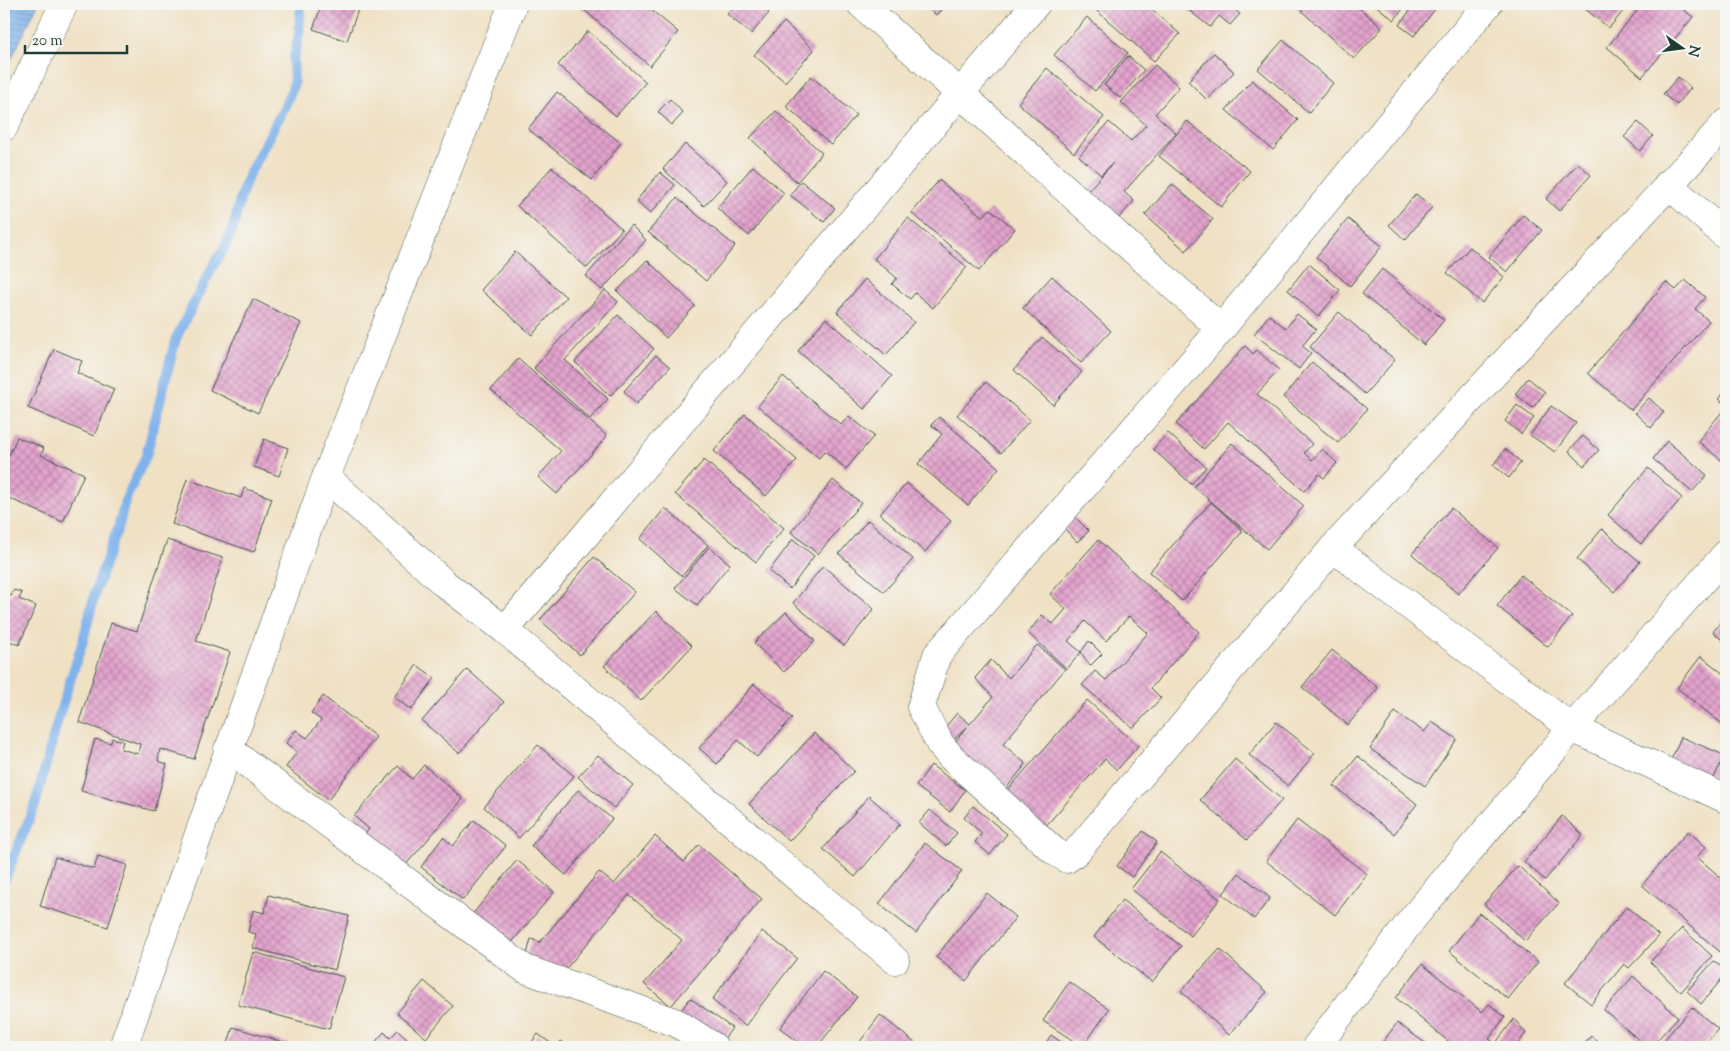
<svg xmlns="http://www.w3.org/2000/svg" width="1730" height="1051" font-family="'Sorts Mill Goudy',serif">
  <defs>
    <pattern id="water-rules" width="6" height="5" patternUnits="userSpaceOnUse" patternTransform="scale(1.25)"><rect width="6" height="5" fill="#7fb2eb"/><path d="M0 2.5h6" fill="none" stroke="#6792bf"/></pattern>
    <pattern id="building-cross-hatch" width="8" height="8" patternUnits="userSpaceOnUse" patternTransform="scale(1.25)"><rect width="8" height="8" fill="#e4a3ce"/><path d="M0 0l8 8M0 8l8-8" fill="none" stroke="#b886a8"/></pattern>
  </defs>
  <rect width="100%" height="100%" fill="#f6f6f2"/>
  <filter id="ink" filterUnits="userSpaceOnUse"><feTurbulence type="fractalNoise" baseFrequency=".02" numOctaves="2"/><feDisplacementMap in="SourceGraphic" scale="10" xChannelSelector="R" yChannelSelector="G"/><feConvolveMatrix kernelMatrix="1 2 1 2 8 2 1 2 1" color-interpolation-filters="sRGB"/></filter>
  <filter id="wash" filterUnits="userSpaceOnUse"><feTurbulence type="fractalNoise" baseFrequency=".0096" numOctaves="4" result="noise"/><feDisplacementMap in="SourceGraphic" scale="20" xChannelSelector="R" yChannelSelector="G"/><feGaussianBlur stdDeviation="1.12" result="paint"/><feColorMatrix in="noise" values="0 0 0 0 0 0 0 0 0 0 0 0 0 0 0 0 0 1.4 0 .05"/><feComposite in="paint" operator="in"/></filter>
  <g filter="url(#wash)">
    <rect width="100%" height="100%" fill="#f0e1c4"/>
    <!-- water -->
    <path fill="url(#water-rules)" stroke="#4f7890" d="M4,4H38L4,74Z"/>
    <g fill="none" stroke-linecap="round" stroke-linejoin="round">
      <!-- stream -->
      <path stroke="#7fb2eb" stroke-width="10" d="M4,881L35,805L60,712L83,641L96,589L119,525L125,501L146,456L176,338L212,268L225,247L234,225L240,199L248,176L284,108L294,84L293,60L299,35L301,4"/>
    </g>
    <g id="blocks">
      <!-- building -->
      <path fill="url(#building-cross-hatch)" d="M322,4H360L347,41L313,29Z
        M579,4H644L678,32L650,66L578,5Z
        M736,4H758L769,13L751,34L727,14Z
        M923,4H946L936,15Z
        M1089,4H1146L1180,34L1154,61Z
        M1181,4H1227L1240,14L1230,25L1219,16L1210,27Z
        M1294,4H1355L1382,28L1354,59Z
        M1374,4H1407L1394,20Z
        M1415,4H1431L1436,8L1414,36L1399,25Z
        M1579,4H1629L1609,28Z
        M1643,4H1676L1693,17L1642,77L1607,47Z
        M1087,17L1128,53L1095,91L1054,55Z
        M784,22L814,50L785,82L754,55Z
        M588,31L646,82L616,116L558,65Z
        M1283,40L1333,83L1309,113L1258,69Z
        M1214,53L1234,72L1207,100L1188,81Z
        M1128,56L1144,70L1120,98L1104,85Z
        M1155,65L1179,87L1155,114L1176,133L1124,192L1134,201L1116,221L1085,194L1113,163L1101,175L1079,156L1109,122L1131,141L1146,125L1121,102Z
        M1047,68L1104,117L1074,153L1018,103Z
        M811,76L856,115L831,145L786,106Z
        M1678,77L1691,88L1677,105L1663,94Z
        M1252,80L1298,120L1273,150L1226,110Z
        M557,92L621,143L592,180L528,129Z
        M670,99L683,113L672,125L658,112Z
        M776,111L822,153L797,182L750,138Z
        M1187,121L1250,171L1221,207L1159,156Z
        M1638,122L1653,136L1640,151L1624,137Z
        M685,144L727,181L704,206L663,169Z
        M1578,163L1591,175L1559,211L1546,199Z
        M753,166L784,193L749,236L717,208Z
        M552,167L622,229L587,268L517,206Z
        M660,172L675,185L650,214L636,201Z
        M939,180L983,217L990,209L1015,229L979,271L912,213Z
        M801,181L835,208L824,222L790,195Z
        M1172,184L1213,219L1186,251L1145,215Z
        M1416,194L1432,207L1405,240L1389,225Z
        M677,198L735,246L706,281L648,232Z
        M1523,215L1542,230L1507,272L1489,257Z
        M908,218L967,267L933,308L915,293L910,299L892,284L897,278L874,259Z
        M1348,219L1382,246L1350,286L1316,257Z
        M631,225L646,240L602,290L586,276Z
        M1470,247L1504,277L1482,303L1447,273Z
        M515,252L566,297L532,335L481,290Z
        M647,260L695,306L666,338L617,291Z
        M1309,264L1340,290L1318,317L1288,290Z
        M1382,269L1444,320L1424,345L1362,294Z
        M1052,276L1111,331L1081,363L1023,308Z
        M865,279L914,322L886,355L837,312Z
        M1685,280L1705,297L1695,309L1709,321L1631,410L1588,373L1666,282L1676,290Z
        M605,290L618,302L565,360L608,399L590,419L534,368Z
        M253,299L301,323L258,413L210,390Z
        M1339,312L1395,360L1365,394L1310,347Z
        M1297,314L1316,329L1302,346L1311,353L1299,369L1254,334L1269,315L1286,328Z
        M618,315L654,349L610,396L575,362Z
        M826,318L892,376L864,409L798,351Z
        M1042,337L1082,372L1053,405L1014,370Z
        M1245,346L1253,354L1257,350L1279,370L1257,394L1312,444L1304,453L1312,460L1322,449L1337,463L1324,478L1319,474L1304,491L1228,422L1204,449L1176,424Z
        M54,349L82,361L77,373L114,389L94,436L28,408Z
        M656,355L670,367L636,404L624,391Z
        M518,359L607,436L557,494L538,477L561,451L491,390Z
        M1312,362L1367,409L1338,443L1283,397Z
        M783,376L841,425L849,416L874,436L846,469L825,451L819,458L758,406Z
        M1528,378L1545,392L1533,408L1515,394Z
        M986,382L1030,420L1001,453L957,415Z
        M1726,390V404L1719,399Z
        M1649,398L1664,412L1651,428L1635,413Z
        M1517,405L1534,418L1521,434L1505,421Z
        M1551,406L1576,423L1555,452L1530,435Z
        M1726,407V464L1698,441Z
        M745,414L797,460L766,496L714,451Z
        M939,417L999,468L968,505L918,464L942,434L931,425Z
        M1168,433L1206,467L1191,484L1153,449Z
        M1583,436L1599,450L1584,466L1569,451Z
        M17,437L44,448L41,455L84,474L63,522L4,496V467Z
        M264,439L288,448L279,476L254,467Z
        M1667,441L1707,475L1692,492L1653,459Z
        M1232,443L1304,506L1267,549L1194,487Z
        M1505,449L1521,462L1509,478L1493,465Z
        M704,460L784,528L756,562L675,494Z
        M1648,468L1682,498L1641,544L1608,515Z
        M187,479L241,498L244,488L272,498L254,552L172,524Z
        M833,480L861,503L818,554L791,532Z
        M907,483L951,521L925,552L880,514Z
        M1211,502L1243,531L1182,601L1149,572Z
        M665,508L708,545L682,576L640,539Z
        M1451,508L1498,548L1458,594L1412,554Z
        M1075,517L1089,531L1077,542L1064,528Z
        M868,520L913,559L884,592L839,554Z
        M1602,529L1640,562L1614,592L1577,559Z
        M793,539L814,556L790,589L769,571Z
        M167,540L223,558L196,641L230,652L194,759L160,749L158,761L167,764L154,811L81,791L95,739L111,743L112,738L123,741L121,749L138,754L140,744L79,722L111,623L137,631Z
        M1098,540L1199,632L1151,688L1161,698L1133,728L1082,685L1095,671L1106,680L1148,633L1129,616L1106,641L1085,621L1068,641L1081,652L1067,669L1028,633L1042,615L1053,624L1066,609L1050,594Z
        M709,547L730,564L697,605L675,588Z
        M594,557L635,592L580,655L540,620Z
        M823,566L874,609L844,646L793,603Z
        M1521,575L1572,616L1548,647L1497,606Z
        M14,590L22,593L19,599L36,606L19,645L4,639V592L11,596Z
        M656,611L692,646L641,701L604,666Z
        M786,612L815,641L784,672L754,643Z
        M1726,615V643L1713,632Z
        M1089,641L1102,654L1090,666L1081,652Z
        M1037,645L1065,669L1003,744L1026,764L1005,790L952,746L967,727L954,740L943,730L957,713L970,724L993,697L975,678L991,660L1009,678Z
        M1332,650L1378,688L1348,725L1302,687Z
        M1701,656L1726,676V727L1677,688Z
        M417,665L435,678L411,710L394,697Z
        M467,669L504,702L459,753L422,721Z
        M754,684L792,718L757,757L738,740L717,764L699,748Z
        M323,696L376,737L328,800L286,767L297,752L286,743L296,730L307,738L321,720L311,713Z
        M1087,700L1138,746L1117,770L1105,759L1043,829L1004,794Z
        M1395,712L1424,732L1432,722L1457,739L1425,786L1370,749Z
        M1276,722L1315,753L1288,786L1249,755Z
        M814,733L854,771L789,841L749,804Z
        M1681,737L1724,755L1714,778L1671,760Z
        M538,745L574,776L519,838L484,807Z
        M598,755L633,785L614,808L578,777Z
        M1358,756L1417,804L1394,834L1334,786Z
        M1235,759L1282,800L1247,840L1200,800Z
        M424,765L463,799L403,868L365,834L369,829L354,816L398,766L412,779Z
        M931,765L965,790L950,812L916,786Z
        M578,790L612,819L566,875L531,846Z
        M869,796L900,824L855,877L823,849Z
        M973,806L1007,834L990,855L975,842L982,833L964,818Z
        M930,810L957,833L946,846L919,823Z
        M1562,816L1583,835L1545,880L1524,862Z
        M474,820L506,846L463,900L421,867L443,837L453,846Z
        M1297,820L1367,874L1335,915L1266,861Z
        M1143,831L1157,842L1132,877L1117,866Z
        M1688,831L1706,847L1697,857L1726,882V957L1642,885Z
        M655,836L684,862L699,845L762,899L671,1006L644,984L682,940L629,895L563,972L525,962L531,939L540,942L599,872L614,884Z
        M925,843L962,871L916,933L879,904Z
        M1160,852L1220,899L1191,936L1131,889Z
        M98,856L127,865L108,927L40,906L55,857L94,869Z
        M517,860L554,892L508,947L471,916Z
        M1518,866L1559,903L1525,941L1484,904Z
        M1239,873L1270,898L1254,919L1223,894Z
        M987,893L1016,917L966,981L936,957Z
        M269,895L349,916L335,970L253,948L256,934L248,932L253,910L264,913Z
        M1122,900L1181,946L1152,982L1094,937Z
        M1627,906L1659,936L1629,968L1624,964L1591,1004L1565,983Z
        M1479,913L1538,962L1508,999L1449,951Z
        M1682,928L1712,956L1681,992L1650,962Z
        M762,931L797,958L745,1026L712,1000Z
        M1220,949L1267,992L1229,1035L1181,991Z
        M253,952L344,977L329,1029L238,1005Z
        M1714,961L1726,971V974L1701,1004L1687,991Z
        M1422,964L1482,1012L1489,1004L1505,1017L1489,1039L1495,1044L1514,1019L1526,1033L1515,1047H1455L1396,998Z
        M823,971L857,997L817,1047H805L780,1028Z
        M1633,976L1678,1017L1651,1047H1647L1604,1010Z
        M424,981L453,1006L426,1038L397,1013Z
        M1069,982L1109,1009L1083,1047L1043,1021Z
        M690,998L732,1028L719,1046L677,1016Z
        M1692,1007L1718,1029L1703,1047H1660L1659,1046Z
        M880,1015L915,1043L912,1047H856Z
        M1397,1023L1428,1045L1426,1047H1379Z
        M233,1027L300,1047H227Z
        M398,1030L409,1040L403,1047H371L384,1032L390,1038Z
        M538,1034L556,1047L561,1041L569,1047H528Z
        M1051,1035L1068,1047H1043Z
        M1591,1036L1605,1047H1581Z"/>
    </g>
  </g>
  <g filter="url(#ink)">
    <use href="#blocks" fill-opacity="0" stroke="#3e564a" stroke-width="1"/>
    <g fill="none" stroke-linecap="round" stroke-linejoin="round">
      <defs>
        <path id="minor" d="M861,4L1221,329
          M1488,4L1221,329L937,655L921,707L940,744L951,757L1054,851L1067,859L1076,852L1333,548L1726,123
          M4,127L64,4
          M1668,184L1726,236
          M326,477L445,584L505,630L895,960
          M1333,548L1572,728L1726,799
          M505,630L1036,4
          M228,749L525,969L677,1023L714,1047
          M123,1047L326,477L513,4
          M1316,1047L1413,918L1572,728L1726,554"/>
      </defs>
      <!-- minor casing -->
      <use href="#minor" stroke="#3e564a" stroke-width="29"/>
      <!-- minor -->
      <use href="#minor" stroke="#fff" stroke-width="28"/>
    </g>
  </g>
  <!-- margin -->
  <rect width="1730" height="1051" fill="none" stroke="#f6f6f2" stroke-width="20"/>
  <!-- north arrow -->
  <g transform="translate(1682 48) rotate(104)" stroke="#f6f6f2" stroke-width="4" paint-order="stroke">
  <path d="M0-4L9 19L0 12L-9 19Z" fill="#1f3d34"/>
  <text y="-8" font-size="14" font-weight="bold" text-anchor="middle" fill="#1f3d34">N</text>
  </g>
  <!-- scale -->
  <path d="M25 45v8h102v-8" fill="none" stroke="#1f3d34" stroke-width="2.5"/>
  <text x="32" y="45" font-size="15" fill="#1f3d34" stroke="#f6f6f2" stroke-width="4" paint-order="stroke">20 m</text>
</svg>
